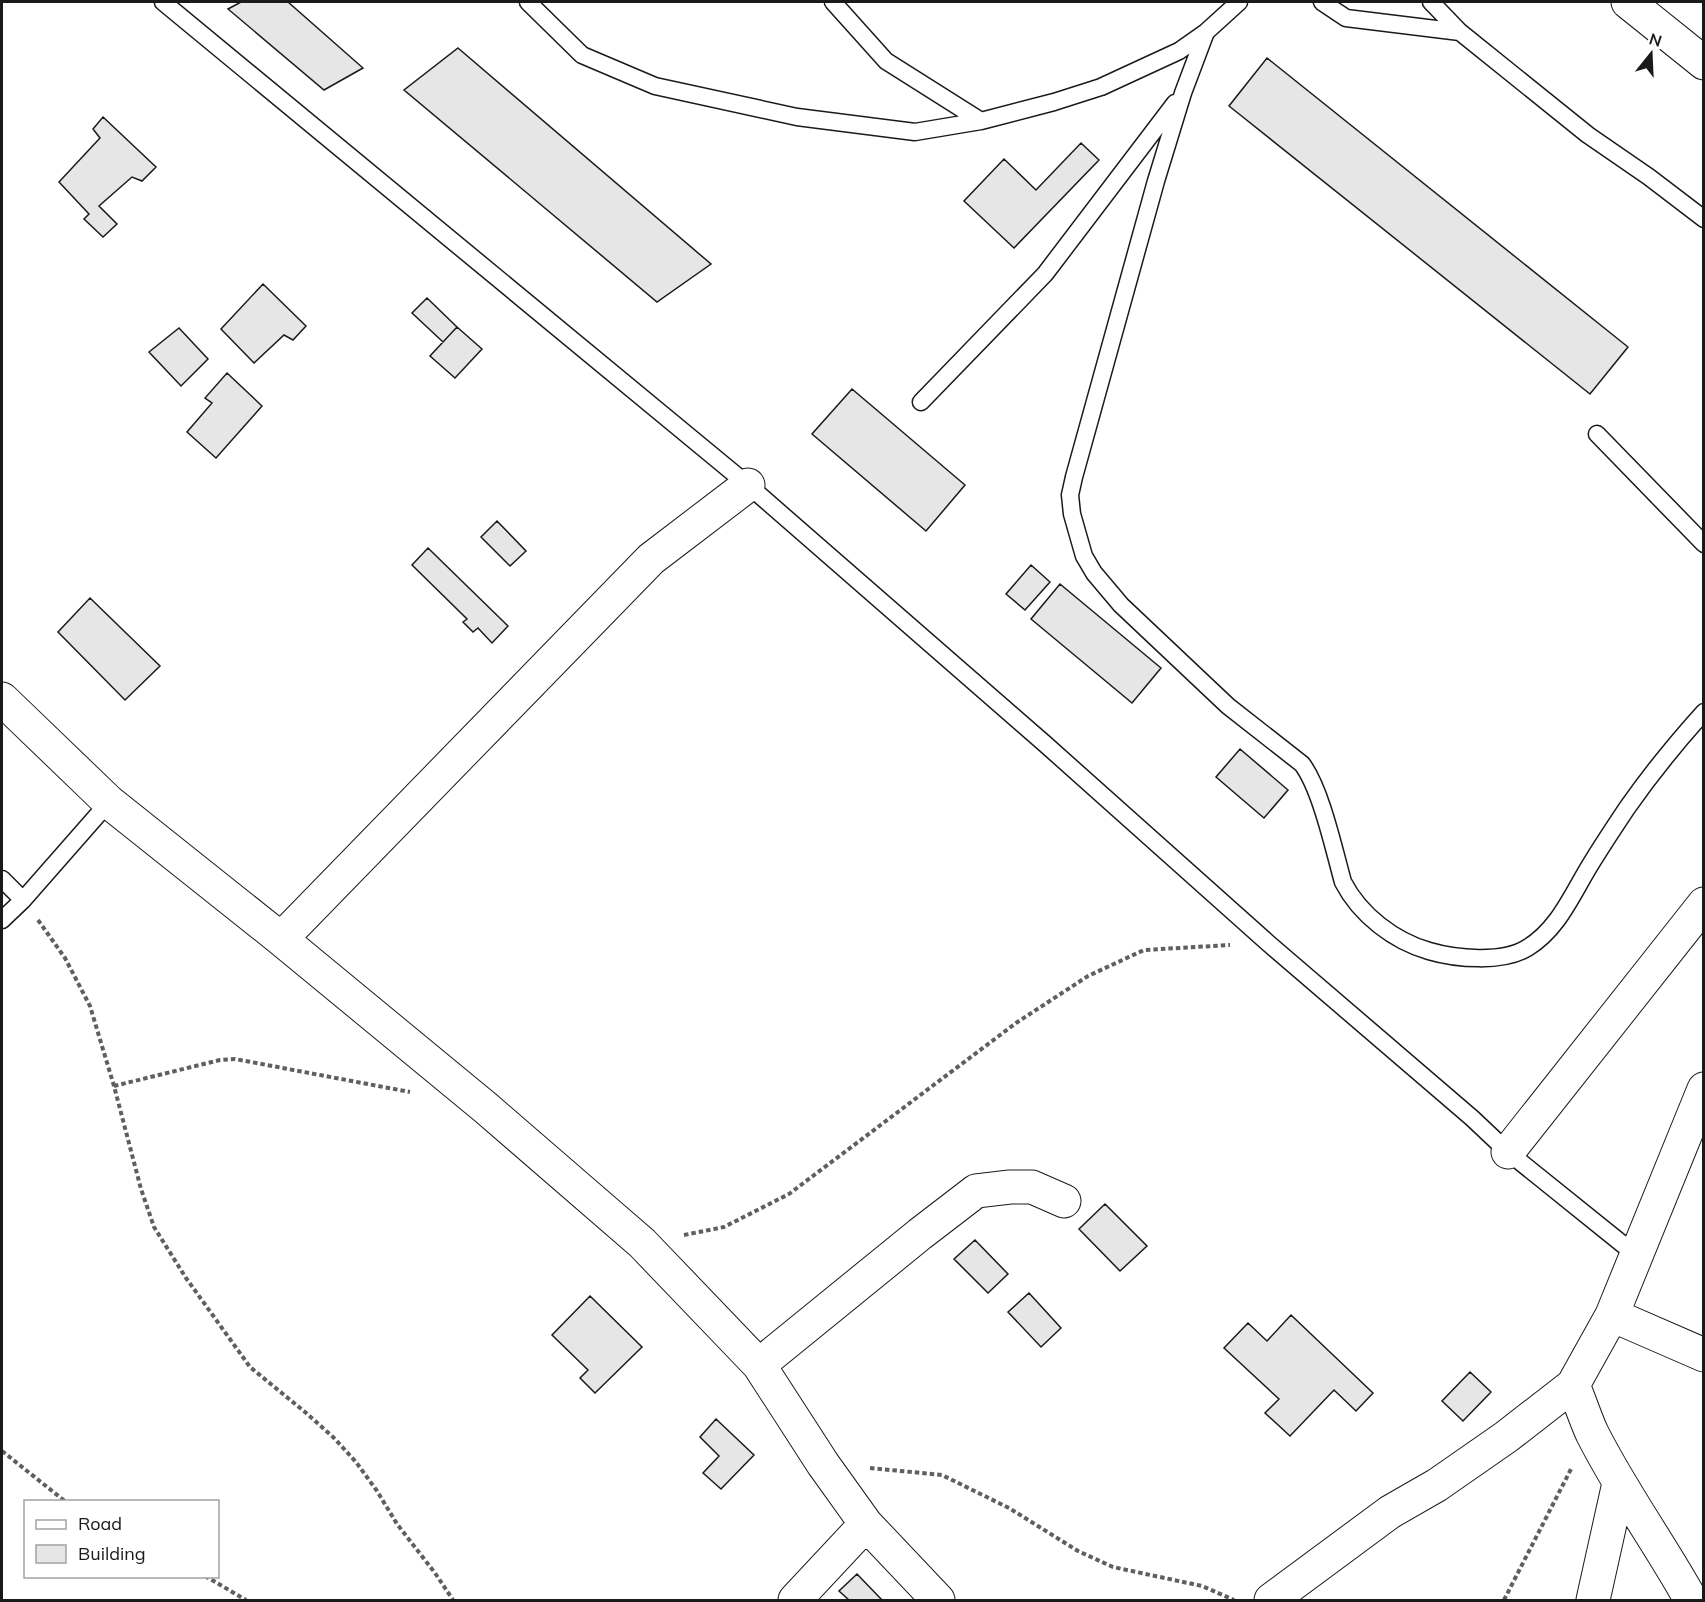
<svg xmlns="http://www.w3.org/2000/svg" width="1705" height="1602" font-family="Mulish,sans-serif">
  <rect width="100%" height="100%" fill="#fff"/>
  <!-- building -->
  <path fill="#e6e6e6" stroke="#1a1a1a" stroke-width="1.5" d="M241,2H288L363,68L324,90L228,9Z
    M458,48L711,264L657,302L404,90Z
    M1267,58L1628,347L1590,394L1229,106Z
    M103,117L156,167L142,181L132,177L99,206L117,224L103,237L84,219L89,214L59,182L100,138L93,129Z
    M1081,143L1099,160L1014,248L964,201L1004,159L1036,190Z
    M263,284L306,326L293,340L284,335L254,363L221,329Z
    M427,298L457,327L443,342L412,313Z
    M457,327L482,349L455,378L430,356Z
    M179,328L208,359L181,386L149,352Z
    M227,373L262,406L216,458L187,432L212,403L205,398Z
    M852,389L965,485L926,531L812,434Z
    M497,521L526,551L510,566L481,537Z
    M428,548L508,626L492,643L478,628L473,632L463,622L467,619L412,565Z
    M1031,565L1050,582L1025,610L1006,594Z
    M1060,584L1161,668L1132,703L1031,619Z
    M90,598L160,666L125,700L58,632Z
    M1240,749L1288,790L1264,818L1216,777Z
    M1105,1204L1147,1246L1120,1271L1079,1229Z
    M975,1240L1008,1274L988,1293L954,1259Z
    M1029,1293L1061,1328L1041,1347L1008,1312Z
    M590,1296L642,1347L595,1393L580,1378L588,1370L552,1335Z
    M1291,1315L1373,1393L1356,1411L1334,1390L1290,1436L1265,1413L1279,1399L1224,1348L1248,1323L1267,1341Z
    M1470,1372L1491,1392L1463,1421L1442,1401Z
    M716,1419L754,1455L721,1489L703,1473L719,1456L700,1437Z
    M857,1574L882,1600H849L839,1591Z"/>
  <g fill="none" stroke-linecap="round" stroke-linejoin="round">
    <defs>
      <path id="service" d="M163,2L748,485L1044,743L1268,943L1472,1118L1508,1152L1636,1255
        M528,2L582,55L655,86L797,117L915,132L981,121L1054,102L1101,87L1179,51L1206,32L1239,2
        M833,2L886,61L981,121
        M1322,2L1346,18L1460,32
        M1431,2L1460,32L1588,135L1649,177L1704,219
        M1206,32L1183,93L1156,181L1074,477L1070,495L1072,514L1084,556L1094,573L1121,605L1228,706L1302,764C1321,789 1334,850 1343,882C1360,915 1394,941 1429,951C1456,959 1503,963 1527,948C1559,929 1573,892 1592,862C1603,844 1615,826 1627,808C1650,775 1676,743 1704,712
        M921,402L1045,274L1175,103
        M1597,434L1704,544
        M2,879L23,900
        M2,920L23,900L109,802"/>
      <path id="minor" d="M2,699L109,802L281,939L486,1108L642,1243L759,1365L823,1464L866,1524L938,1600
        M281,939L651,559L748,485
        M1508,1152L1704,904
        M1612,1315L1704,1355
        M759,1365L920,1234L976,1191L1010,1187H1032L1064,1201
        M1573,1385C1580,1401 1585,1418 1592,1433C1621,1491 1660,1544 1691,1600
        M795,1600L866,1524
        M1271,1600L1390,1512L1437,1485L1506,1437L1573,1385L1612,1315L1704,1089
        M1593,1600L1619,1483"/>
      <path id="trunk" d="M1628,2L1704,63"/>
    </defs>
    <!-- service casing -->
    <use href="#service" stroke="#1a1a1a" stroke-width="19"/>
    <!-- minor casing -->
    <use href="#minor" stroke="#1a1a1a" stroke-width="35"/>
    <!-- trunk casing -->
    <use href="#trunk" stroke="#1a1a1a" stroke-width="35"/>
    <!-- path -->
    <path stroke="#5f5f5f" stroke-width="4" stroke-dasharray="4.5 3" stroke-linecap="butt" d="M38,920L65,958L90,1006L114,1086L141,1189L154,1227L186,1278L250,1367L305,1412L334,1438L356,1462L377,1491L397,1524L435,1573L453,1600
      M114,1086L220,1060L235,1059L410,1092
      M684,1235L724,1227L789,1194L1016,1023L1088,976L1144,950L1230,945
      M2,1451L66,1502
      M870,1468L942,1475L1009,1508L1078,1551L1113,1567L1202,1586L1234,1600
      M205,1576L246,1600
      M1504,1600L1571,1469"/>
    <!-- service -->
    <use href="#service" stroke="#fff" stroke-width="16"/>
    <!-- minor -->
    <use href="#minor" stroke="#fff" stroke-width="33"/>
    <!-- trunk -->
    <use href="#trunk" stroke="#fff" stroke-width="33"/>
  </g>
  <!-- border -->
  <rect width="1705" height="1602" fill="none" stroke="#1a1a1a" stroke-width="6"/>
  <!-- legend -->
  <rect x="24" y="1500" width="195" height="78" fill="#ffffff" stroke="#a3a3a3" stroke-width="1.5"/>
  <rect x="36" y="1520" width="30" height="9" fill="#ffffff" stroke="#a3a3a3" stroke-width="1.5"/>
  <text x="78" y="1530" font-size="18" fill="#1a1a1a">Road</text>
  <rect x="36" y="1545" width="30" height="18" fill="#e6e6e6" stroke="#a3a3a3" stroke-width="1.5"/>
  <text x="78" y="1560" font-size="18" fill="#1a1a1a">Building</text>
  <!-- north arrow -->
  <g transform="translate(1651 54) rotate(18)" stroke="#ffffff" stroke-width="4.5" paint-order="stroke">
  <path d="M0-4.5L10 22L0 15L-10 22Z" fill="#1a1a1a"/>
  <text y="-9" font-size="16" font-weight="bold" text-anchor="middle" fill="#1a1a1a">N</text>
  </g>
</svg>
